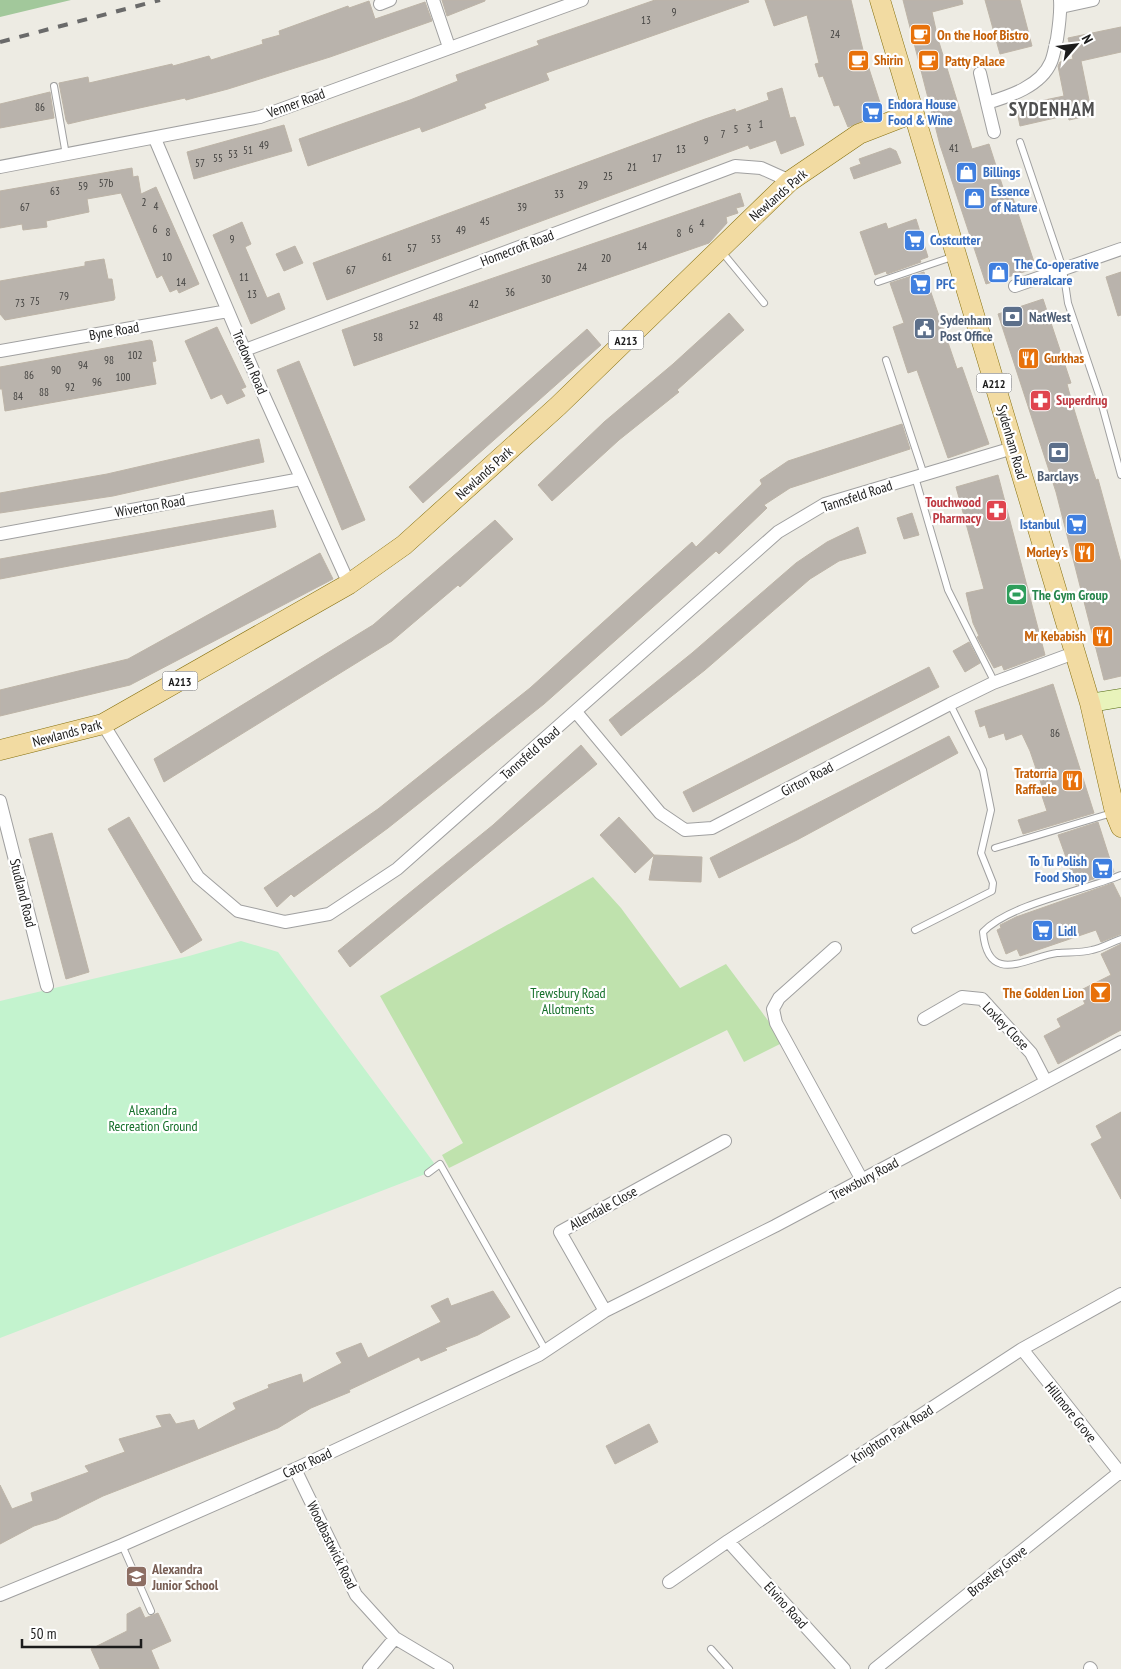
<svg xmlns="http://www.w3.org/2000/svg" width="1121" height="1669" font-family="'PT Sans Narrow',sans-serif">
  <rect width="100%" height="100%" fill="#edebe3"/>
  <!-- grass -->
  <path fill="#bfe2ad" d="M593,877L621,908L680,988L726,964L784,1042L744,1062L727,1030L449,1168L442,1155L463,1143L380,996Z"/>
  <!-- forest -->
  <path fill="#a2c89b" d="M0,0H71L0,17Z"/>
  <!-- park -->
  <path fill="#c3f3ce" d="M241,941L278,952L434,1163L428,1173L0,1338V1001L189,956Z"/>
  <!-- building -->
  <path fill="#b9b3ac" stroke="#bdb4a7" d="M442,0H485V1L447,16Z
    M655,0H748L749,2L546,73L549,80L484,104L486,108L422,132L420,127L308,166L299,139L410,100L458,81L456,75L539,45L537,41Z
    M765,0H851L863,50L883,112L848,127L839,105L834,106L823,76L819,77L815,64L819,63L807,15L774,26Z
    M903,0H962L963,4L932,12L938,39L972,149L989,144L1006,197L1012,195L1036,268L986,284L940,145Z
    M985,0H1020L1032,46L1000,54Z
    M369,1L375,19L425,2L432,21L330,57L228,89L186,100L185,98L85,120L68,124L66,120L59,83L88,77L89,83L172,64L173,66L209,56L211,60L263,44L262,40L280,35L279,31L348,6L349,8Z
    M1121,27V52L1081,61L1092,115L1069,120L1068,115L1020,126L1016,106L1064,96L1058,66L1060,62L1073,59L1068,38Z
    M782,88L790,118L795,117L804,145L781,154L776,140L750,149L748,145L327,300L313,263L705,119L735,109L736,112L769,100L767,93Z
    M50,92L54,118L0,128V104Z
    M284,125L292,151L194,179L187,152Z
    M890,148L896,151L901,163L854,179L850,168L861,164L859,159Z
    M132,168L133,177L138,176L141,194L156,187L199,284L179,293L177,289L170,292L162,275L157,278L121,193L87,199L89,212L46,221L47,227L23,230L22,224L0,228V191Z
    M740,193L744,206L736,208L738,213L726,217L727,223L709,243L354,366L342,330Z
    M916,219L928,257L920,260L921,262L887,274L886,271L875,275L860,232L886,223L888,229Z
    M242,222L251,244L245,247L267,298L279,293L285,309L251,324L213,235Z
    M295,246L303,263L284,271L276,254Z
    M104,259L108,279H112L115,298L114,300L5,320L0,314V281L85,266V262Z
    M924,272L957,369L962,367L989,444L948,458L917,370L908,373L893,327L904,323L890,283Z
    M1121,272V315L1118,316L1106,277Z
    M1043,299L1071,383L1067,384L1073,406L1093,471L1096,480L1098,479L1121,563V676L1104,680L1056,492L998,314Z
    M729,313L744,330L677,390L679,392L619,440L552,501L538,485L604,422L673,364Z
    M217,327L246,387L241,389L245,396L227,404L222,394L211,399L185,341Z
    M587,329L601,345L423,503L409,487Z
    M150,340L152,341L156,361L152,362L156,384L5,411L2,389H0V367Z
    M299,361L365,520L342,530L277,370Z
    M902,424L910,449L790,488L764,505L767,508L719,554L716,551L544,704L388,828L294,897L291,894L277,907L264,888L378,809L530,688L692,542L696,547L762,484L760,480L788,461Z
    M259,439L264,462L113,496L0,513V493L107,474Z
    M998,475L1045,655L1004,670L1002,665L994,668L977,637L979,636L973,623L966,593L984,589L956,487Z
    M273,510L276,527L0,579V559Z
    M912,513L919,535L904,539L897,518Z
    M495,520L513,539L460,587L458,585L392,641L164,782L154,759L373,625Z
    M858,527L866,553L839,561L810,579L705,670L621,736L609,720L692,653L796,563L827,542Z
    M320,553L333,579L130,685L0,716V690L128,659Z
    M969,642L980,663L965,672L953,651Z
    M929,667L939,687L693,812L683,792Z
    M1053,684L1094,813L1023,834L1018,820L1047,811L1039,787L1042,786L1030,751L1022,734L1006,740L1004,733L989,738L985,725L980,727L975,711Z
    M949,736L958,753L797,840L719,878L710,858Z
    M581,745L597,764L350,967L338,951L493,825Z
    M129,817L202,940L181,953L108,829Z
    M619,817L654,855L635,873L600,835Z
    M1098,822L1114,872L1076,885L1058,835Z
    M52,833L89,972L66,979L29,839Z
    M654,855L702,857L701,882L649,880Z
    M1113,883L1121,899V934L1101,942L1096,930L1020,956L1017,949L1006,954L997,930L1001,928L1000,925L1016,917Z
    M1121,944V1030L1058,1064L1044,1036L1061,1027L1057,1019L1085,1004L1079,991L1111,975L1101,954Z
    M1121,1112V1199L1091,1144L1102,1138L1096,1126Z
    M493,1291L510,1317L478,1335L445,1348L447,1350L421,1361L419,1357L349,1390L350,1392L311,1408L278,1428L103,1496L57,1519L34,1526L0,1544V1485L12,1509L33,1501L31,1493L89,1472L85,1466L125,1452L119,1439L162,1427L156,1416L170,1414L176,1424L194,1420L198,1430L236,1409L233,1403L269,1388L268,1385L301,1374L303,1383L342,1363L336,1353L361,1343L368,1358L441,1322L431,1306L448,1298L451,1306Z
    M649,1424L658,1442L615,1464L606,1446Z
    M140,1607L145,1618L158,1613L171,1641L151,1650L159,1669H100L91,1649L127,1631V1614Z"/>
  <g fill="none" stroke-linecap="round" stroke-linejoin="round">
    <defs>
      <path id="lane" d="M54,86L66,155
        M1020,142L1063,269L1068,303L1100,398L1121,475
        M722,252L764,303
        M878,282L955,256
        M886,360L924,475
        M915,477L948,590L995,683
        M995,848L1112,813
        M1121,875C1084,891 1009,904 983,932C988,987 1027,957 1057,953C1069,952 1081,953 1092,950C1102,948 1112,942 1121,939
        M915,930L992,891L993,883L981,853L991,810L983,770L950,704
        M428,1173L440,1164L546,1351
        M122,1545L151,1611
        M711,1649L729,1669"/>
      <path id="street" d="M433,0L449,47
        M380,4L390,0
        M1061,7L1093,0
        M980,73L987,103
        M994,132L987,103C1010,96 1041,86 1051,62C1054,55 1055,46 1057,39C1059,26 1061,13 1060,0
        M155,139L264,396L349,584
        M0,167L260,117L582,0
        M1015,286L1121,249
        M245,350L735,166L761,168L790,181
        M0,351L228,311
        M0,534L301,479
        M576,712L660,813L685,830L712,828L950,704L993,683L1074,653
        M103,724L198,877L238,911L285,922L329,914L397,869L778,532L825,504L1013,448
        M0,801L47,986
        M835,948L779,998L773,1009L776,1023L862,1180
        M924,1019L962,997L982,999L1031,1053L1046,1082
        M605,1311L560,1232L725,1141
        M1022,1349L1121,1474
        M295,1469L356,1595L395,1638L447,1669
        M728,1541L844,1669
        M669,1582L728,1541L1022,1349L1121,1294
        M0,1595L122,1545L295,1469L539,1355L605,1311L775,1226L1121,1042
        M1090,1668L1091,1669
        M369,1669L395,1638
        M875,1669L1120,1472"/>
      <path id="secondary" d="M1090,703L1121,698"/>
      <path id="primary" d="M880,0L1090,703L1115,812L1121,827
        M0,750L103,724L349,584L404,545L558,406L790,181L859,134L913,113"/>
    </defs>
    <!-- lane casing -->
    <use href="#lane" stroke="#a0a0a0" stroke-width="8"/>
    <!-- street casing -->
    <use href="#street" stroke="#a0a0a0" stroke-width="14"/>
    <!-- secondary casing -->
    <use href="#secondary" stroke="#51680f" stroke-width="19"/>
    <!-- primary casing -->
    <use href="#primary" stroke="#86700e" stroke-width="21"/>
    <!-- lane -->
    <use href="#lane" stroke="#fff" stroke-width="6"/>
    <!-- street -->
    <use href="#street" stroke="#fff" stroke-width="12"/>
    <!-- secondary -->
    <use href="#secondary" stroke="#e8f3bb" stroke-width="18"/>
    <!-- primary -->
    <use href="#primary" stroke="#f2dba2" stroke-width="20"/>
    <!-- rail -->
    <path stroke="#6a6a6a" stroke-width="4" stroke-dasharray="10 10" stroke-linecap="butt" d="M0,42L160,0"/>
  </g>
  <!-- icons -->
  <defs>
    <symbol id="cafe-square" viewBox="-11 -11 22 22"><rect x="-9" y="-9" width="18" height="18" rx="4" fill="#e8710a" stroke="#fff"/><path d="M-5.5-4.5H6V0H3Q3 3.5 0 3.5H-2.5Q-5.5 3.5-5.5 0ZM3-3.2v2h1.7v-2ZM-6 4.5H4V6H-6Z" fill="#fff"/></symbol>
    <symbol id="supermarket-square" viewBox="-11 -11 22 22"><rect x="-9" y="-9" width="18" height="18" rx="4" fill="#3f7fe0" stroke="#fff"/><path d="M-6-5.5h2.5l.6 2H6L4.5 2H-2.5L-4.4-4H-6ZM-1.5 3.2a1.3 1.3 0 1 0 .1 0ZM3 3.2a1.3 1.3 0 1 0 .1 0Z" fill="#fff"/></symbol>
    <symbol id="shop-square" viewBox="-11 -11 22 22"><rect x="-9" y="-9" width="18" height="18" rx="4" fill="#3f7fe0" stroke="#fff"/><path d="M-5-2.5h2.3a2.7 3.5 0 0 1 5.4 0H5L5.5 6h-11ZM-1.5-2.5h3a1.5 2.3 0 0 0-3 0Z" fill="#fff"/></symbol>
    <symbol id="bank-square" viewBox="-11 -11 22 22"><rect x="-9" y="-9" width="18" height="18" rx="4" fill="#5c6f8a" stroke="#fff"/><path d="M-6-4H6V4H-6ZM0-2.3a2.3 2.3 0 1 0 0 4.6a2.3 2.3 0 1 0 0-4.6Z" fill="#fff"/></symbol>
    <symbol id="civic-square" viewBox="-11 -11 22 22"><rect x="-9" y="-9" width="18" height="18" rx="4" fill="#5c6f8a" stroke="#fff"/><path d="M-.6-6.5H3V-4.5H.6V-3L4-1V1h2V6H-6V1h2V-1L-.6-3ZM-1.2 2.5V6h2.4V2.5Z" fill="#fff"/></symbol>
    <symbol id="restaurant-square" viewBox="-11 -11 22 22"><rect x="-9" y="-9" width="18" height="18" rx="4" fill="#e8710a" stroke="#fff"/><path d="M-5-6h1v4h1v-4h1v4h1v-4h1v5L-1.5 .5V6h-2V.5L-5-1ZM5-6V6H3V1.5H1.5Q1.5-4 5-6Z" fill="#fff"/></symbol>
    <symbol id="pharmacy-square" viewBox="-11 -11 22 22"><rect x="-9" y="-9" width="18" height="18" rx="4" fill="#e0444e" stroke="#fff"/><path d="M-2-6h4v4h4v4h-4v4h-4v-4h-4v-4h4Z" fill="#fff"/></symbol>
    <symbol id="stadium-square" viewBox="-11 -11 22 22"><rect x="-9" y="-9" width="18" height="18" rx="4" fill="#2e9e5b" stroke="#fff"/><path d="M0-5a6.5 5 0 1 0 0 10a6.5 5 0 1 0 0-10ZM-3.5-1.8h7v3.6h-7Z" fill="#fff"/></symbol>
    <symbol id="bar-square" viewBox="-11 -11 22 22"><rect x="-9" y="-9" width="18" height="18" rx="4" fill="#e8710a" stroke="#fff"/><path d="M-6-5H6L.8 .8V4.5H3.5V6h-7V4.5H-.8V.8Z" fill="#fff"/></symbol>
    <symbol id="school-square" viewBox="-11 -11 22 22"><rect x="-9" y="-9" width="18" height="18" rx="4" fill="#8d6e63" stroke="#fff"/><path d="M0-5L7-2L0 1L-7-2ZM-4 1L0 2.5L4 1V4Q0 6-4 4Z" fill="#fff"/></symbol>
  </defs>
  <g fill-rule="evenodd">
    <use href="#cafe-square" x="908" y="22" width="25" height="25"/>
    <use href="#cafe-square" x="846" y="48" width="25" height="25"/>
    <use href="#cafe-square" x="916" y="48" width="25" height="25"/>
    <use href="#supermarket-square" x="860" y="100" width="25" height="25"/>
    <use href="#shop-square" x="954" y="160" width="25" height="25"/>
    <use href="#shop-square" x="962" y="186" width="25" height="25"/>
    <use href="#supermarket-square" x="902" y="228" width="25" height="25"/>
    <use href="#shop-square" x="986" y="260" width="25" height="25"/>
    <use href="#supermarket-square" x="908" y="272" width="25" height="25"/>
    <use href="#bank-square" x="1000" y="304" width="25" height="25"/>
    <use href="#civic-square" x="912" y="316" width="25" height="25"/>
    <use href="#restaurant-square" x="1016" y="346" width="25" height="25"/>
    <use href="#pharmacy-square" x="1028" y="388" width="25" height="25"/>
    <use href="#bank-square" x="1046" y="440" width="25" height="25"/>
    <use href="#pharmacy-square" x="984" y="498" width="25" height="25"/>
    <use href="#supermarket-square" x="1064" y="512" width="25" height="25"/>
    <use href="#restaurant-square" x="1072" y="540" width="25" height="25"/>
    <use href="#stadium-square" x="1004" y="582" width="25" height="25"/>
    <use href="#restaurant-square" x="1090" y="624" width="25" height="25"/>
    <use href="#restaurant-square" x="1060" y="768" width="25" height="25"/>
    <use href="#supermarket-square" x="1090" y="856" width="25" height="25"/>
    <use href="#supermarket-square" x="1030" y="918" width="25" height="25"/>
    <use href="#bar-square" x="1088" y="980" width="25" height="25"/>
    <use href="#school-square" x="124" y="1564" width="25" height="25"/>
  </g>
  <g text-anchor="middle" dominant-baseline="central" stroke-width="4.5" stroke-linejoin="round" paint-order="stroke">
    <!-- number labels -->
    <g font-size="11" fill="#434240">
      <text x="674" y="12">9</text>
      <text x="646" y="20">13</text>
      <text x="835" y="34">24</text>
      <text x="40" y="107">86</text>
      <text x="761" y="124">1</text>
      <text x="749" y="128">3</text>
      <text x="736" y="129">5</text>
      <text x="723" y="134">7</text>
      <text x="706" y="140">9</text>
      <text x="264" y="145">49</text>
      <text x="954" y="148">41</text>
      <text x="681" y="149">13</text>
      <text x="248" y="150">51</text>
      <text x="233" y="154">53</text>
      <text x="218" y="158">55</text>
      <text x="657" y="158">17</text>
      <text x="200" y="163">57</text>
      <text x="632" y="167">21</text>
      <text x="608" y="176">25</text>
      <text x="106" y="183">57b</text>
      <text x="583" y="185">29</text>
      <text x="83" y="186">59</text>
      <text x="55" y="191">63</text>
      <text x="559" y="194">33</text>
      <text x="144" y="202">2</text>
      <text x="156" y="206">4</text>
      <text x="25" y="207">67</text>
      <text x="522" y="207">39</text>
      <text x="485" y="221">45</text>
      <text x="702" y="223">4</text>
      <text x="155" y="229">6</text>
      <text x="691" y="229">6</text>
      <text x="461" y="230">49</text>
      <text x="168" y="232">8</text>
      <text x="679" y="233">8</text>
      <text x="232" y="239">9</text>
      <text x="436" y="239">53</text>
      <text x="642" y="246">14</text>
      <text x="412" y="248">57</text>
      <text x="167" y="257">10</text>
      <text x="387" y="257">61</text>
      <text x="606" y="258">20</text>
      <text x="582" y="267">24</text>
      <text x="351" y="270">67</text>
      <text x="244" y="277">11</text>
      <text x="546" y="279">30</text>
      <text x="181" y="282">14</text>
      <text x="510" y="292">36</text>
      <text x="252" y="294">13</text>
      <text x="64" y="296">79</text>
      <text x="35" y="301">75</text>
      <text x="20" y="303">73</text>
      <text x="474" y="304">42</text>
      <text x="438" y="317">48</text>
      <text x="414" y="325">52</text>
      <text x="378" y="337">58</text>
      <text x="135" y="355">102</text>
      <text x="109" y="360">98</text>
      <text x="83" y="365">94</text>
      <text x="56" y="370">90</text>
      <text x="29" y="375">86</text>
      <text x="123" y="377">100</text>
      <text x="97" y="382">96</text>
      <text x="70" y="387">92</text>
      <text x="44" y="392">88</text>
      <text x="18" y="396">84</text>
      <text x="1055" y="733">86</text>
    </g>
    <!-- shield labels -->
    <g fill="#fff" stroke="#606060" stroke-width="1">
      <rect x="608.5" y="330.5" width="35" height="19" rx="4"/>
      <rect x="976.5" y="373.5" width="35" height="19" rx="4"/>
      <rect x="162.5" y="671.5" width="35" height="19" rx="4"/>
    </g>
    <g font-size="12" font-weight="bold" fill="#1c1c1c">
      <text x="626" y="340">A213</text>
      <text x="994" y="383">A212</text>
      <text x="180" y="681">A213</text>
    </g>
    <!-- food labels -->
    <g font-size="14" font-weight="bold" fill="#c56008" stroke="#fff" text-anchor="start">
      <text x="937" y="35">On the Hoof Bistro</text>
      <text x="874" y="60">Shirin</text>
      <text x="945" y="61">Patty Palace</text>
      <text x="1044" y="358">Gurkhas</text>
      <text x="1068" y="552" text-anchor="end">Morley's</text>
      <text x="1086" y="636" text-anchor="end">Mr Kebabish</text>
      <text x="1057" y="773" text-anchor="end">Tratorria<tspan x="1057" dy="16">Raffaele</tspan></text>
      <text x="1084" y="993" text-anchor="end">The Golden Lion</text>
    </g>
    <!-- street labels -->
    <g font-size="14" fill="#1c1c1c" stroke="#fff">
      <text transform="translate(296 103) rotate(-20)">Venner Road</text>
      <text transform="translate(778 195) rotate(-41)">Newlands Park</text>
      <text transform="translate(517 248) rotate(-21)">Homecroft Road</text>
      <text transform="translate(114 331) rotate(-10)">Byne Road</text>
      <text transform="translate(250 362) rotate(67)">Tredown Road</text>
      <text transform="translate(1012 442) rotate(74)">Sydenham Road</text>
      <text transform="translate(484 473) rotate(-42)">Newlands Park</text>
      <text transform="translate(857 496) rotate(-18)">Tannsfeld Road</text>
      <text transform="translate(150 506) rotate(-10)">Wiverton Road</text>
      <text transform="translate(67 733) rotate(-15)">Newlands Park</text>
      <text transform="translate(530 753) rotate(-41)">Tannsfeld Road</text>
      <text transform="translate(807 779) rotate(-28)">Girton Road</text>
      <text transform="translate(23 893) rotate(76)">Studland Road</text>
      <text transform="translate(1006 1026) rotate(46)">Loxley Close</text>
      <text transform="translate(864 1179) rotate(-28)">Trewsbury Road</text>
      <text transform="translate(603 1208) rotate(-29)">Allendale Close</text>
      <text transform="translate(1071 1412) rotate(51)">Hillmore Grove</text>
      <text transform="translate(892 1434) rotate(-33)">Knighton Park Road</text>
      <text transform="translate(307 1463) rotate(-25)">Cator Road</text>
      <text transform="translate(332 1545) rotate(64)">Woodbastwick Road</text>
      <text transform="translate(997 1571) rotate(-39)">Broseley Grove</text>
      <text transform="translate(786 1605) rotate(48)">Elvino Road</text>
    </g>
    <!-- shop labels -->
    <g font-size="14" font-weight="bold" fill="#366cbe" stroke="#fff" text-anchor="start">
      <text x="888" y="104">Endora House<tspan x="888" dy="16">Food &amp; Wine</tspan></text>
      <text x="983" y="172">Billings</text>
      <text x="991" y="191">Essence<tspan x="991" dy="16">of Nature</tspan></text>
      <text x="930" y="240">Costcutter</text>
      <text x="1014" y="264">The Co-operative<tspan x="1014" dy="16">Funeralcare</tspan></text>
      <text x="936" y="284">PFC</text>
      <text x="1060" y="524" text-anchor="end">Istanbul</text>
      <text x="1087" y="861" text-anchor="end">To Tu Polish<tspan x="1087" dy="16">Food Shop</tspan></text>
      <text x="1058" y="931">Lidl</text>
    </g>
    <!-- service labels -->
    <g font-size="14" font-weight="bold" fill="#4e5e75" stroke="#fff" text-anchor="start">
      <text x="1029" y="317">NatWest</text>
      <text x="940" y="320">Sydenham<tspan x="940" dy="16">Post Office</tspan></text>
      <text x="1058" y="476" text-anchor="middle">Barclays</text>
    </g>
    <!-- health labels -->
    <g font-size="14" font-weight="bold" fill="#be3a42" stroke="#fff" text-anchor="start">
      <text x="1056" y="400">Superdrug</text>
      <text x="981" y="502" text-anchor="end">Touchwood<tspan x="981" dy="16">Pharmacy</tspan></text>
    </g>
    <!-- leisure labels -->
    <g font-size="14" font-weight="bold" fill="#27864d" stroke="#fff" text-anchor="start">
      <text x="1032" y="595">The Gym Group</text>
    </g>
    <!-- park labels -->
    <g font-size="14" fill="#156f2a" stroke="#fff">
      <text x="568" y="993">Trewsbury Road<tspan x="568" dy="16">Allotments</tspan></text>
      <text x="153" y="1110">Alexandra<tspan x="153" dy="16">Recreation Ground</tspan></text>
    </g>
    <!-- education labels -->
    <g font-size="14" font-weight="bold" fill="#785e54" stroke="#fff" text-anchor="start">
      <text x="152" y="1569">Alexandra<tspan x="152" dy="16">Junior School</tspan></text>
    </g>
    <!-- district labels -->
    <g font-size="19" font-weight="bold" letter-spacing="1" fill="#4f4f4f" stroke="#fff">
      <text x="1052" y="109">SYDENHAM</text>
    </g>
  </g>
  <!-- north arrow -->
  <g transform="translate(1076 45) rotate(62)" stroke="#ffffff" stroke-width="4" paint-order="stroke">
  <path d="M0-4L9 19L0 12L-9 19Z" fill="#1c1c1c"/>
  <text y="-8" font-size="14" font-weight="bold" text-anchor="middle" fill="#1c1c1c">N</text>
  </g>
  <!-- scale -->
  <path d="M22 1639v8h119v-8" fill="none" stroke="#1c1c1c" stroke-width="2.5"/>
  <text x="30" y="1639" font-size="15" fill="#1c1c1c" stroke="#ffffff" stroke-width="4" paint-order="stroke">50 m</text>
</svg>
